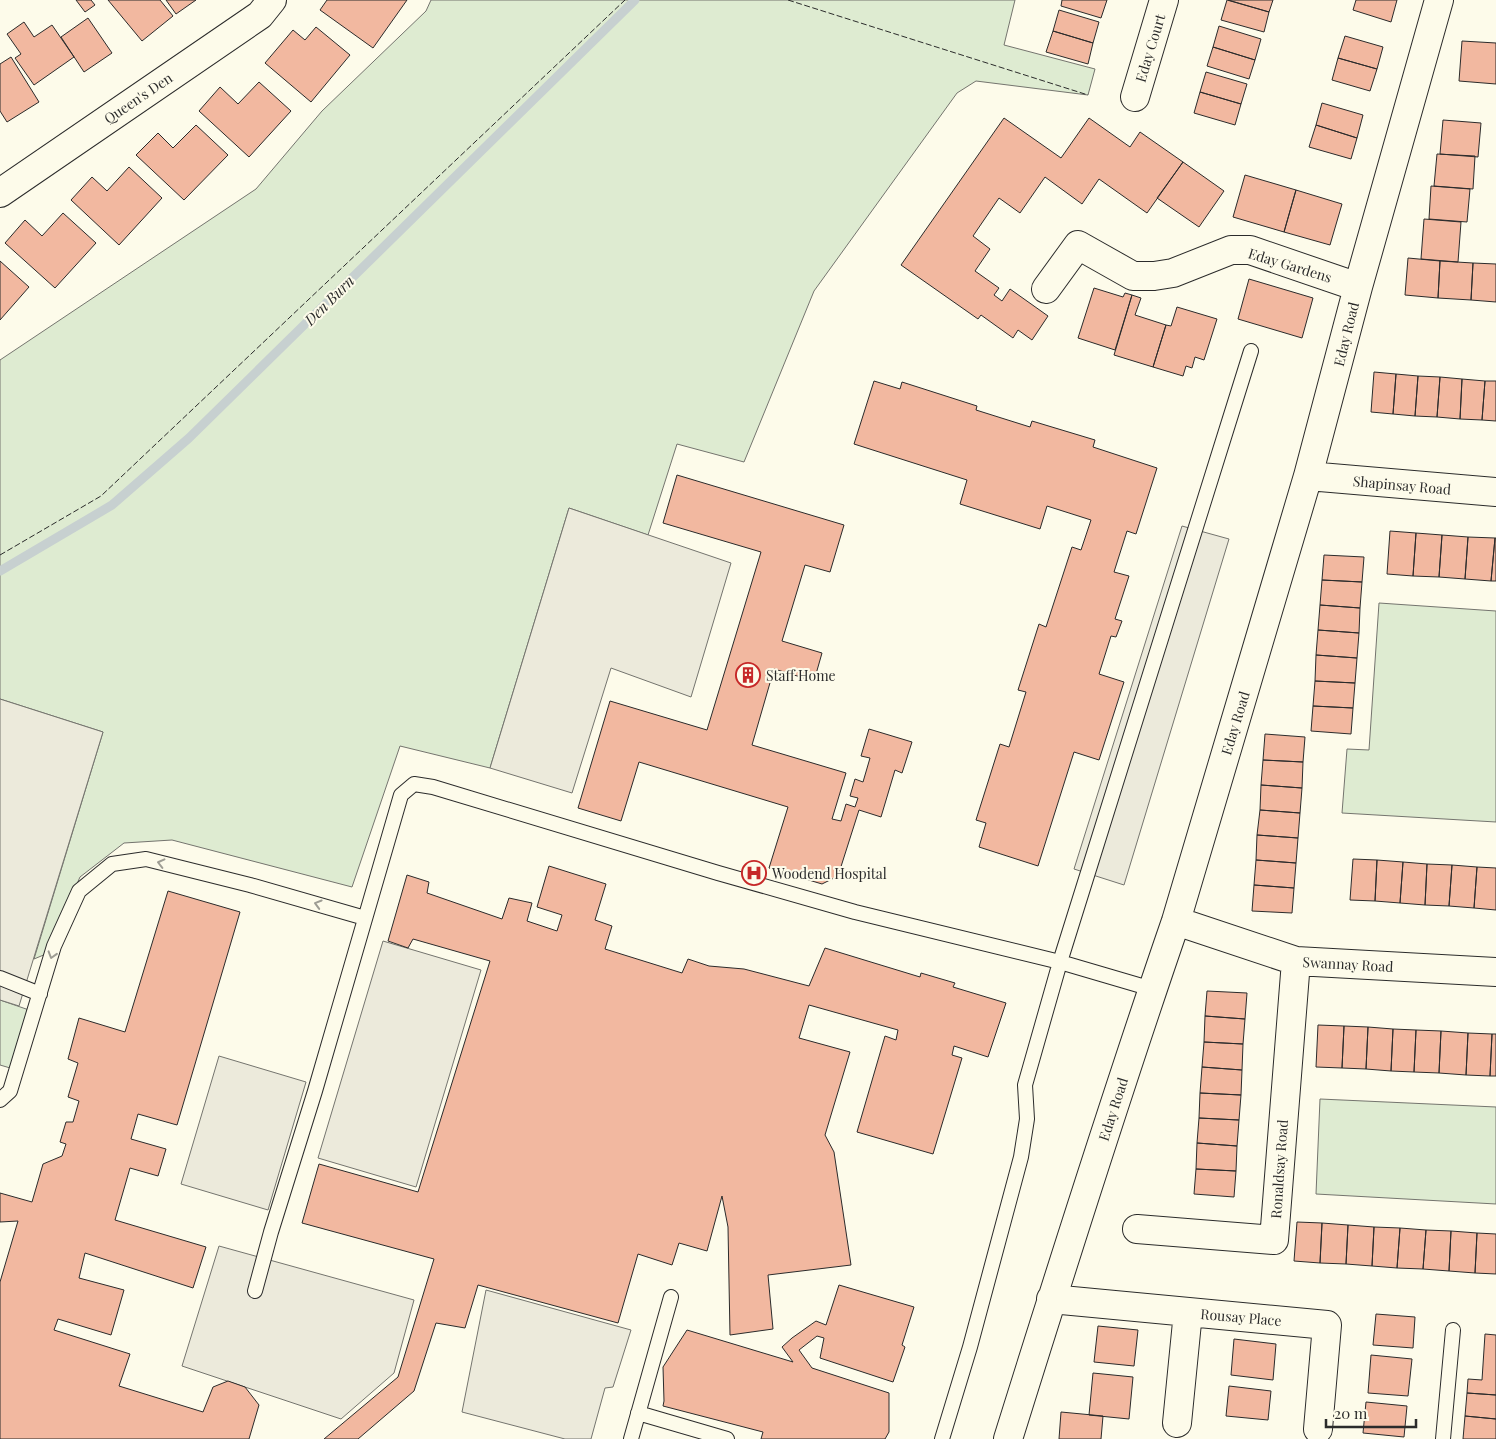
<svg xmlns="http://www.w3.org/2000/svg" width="1496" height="1439" font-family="'Playfair Display',serif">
  <rect width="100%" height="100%" fill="#fdfbea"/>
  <!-- green -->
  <path fill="#deebd1" stroke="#74746e" d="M431,0H1015L1004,45L1095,69L1088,95L976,81L957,93L814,291L744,462L677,444L648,535L569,508L490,768L400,746L352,887L172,840L124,843L80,877L46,954L34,959L103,732L0,699V360L256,189L322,111L426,11Z
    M1379,603L1496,611V822L1342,813L1347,749L1369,750Z
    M0,1000L32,1011L17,1070L0,1065Z
    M1320,1099L1496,1107V1204L1316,1194Z"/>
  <!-- parking -->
  <path fill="#eceadb" stroke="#74746e" d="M569,508L731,563L691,697L611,668L572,793L490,768Z
    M1182,526L1229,539L1124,885L1074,869Z
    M0,699L103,732L19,1006L0,1000Z
    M383,941L481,970L416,1187L318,1158Z
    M219,1056L306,1082L268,1210L181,1184Z
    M219,1246L414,1300L394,1373L341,1419L182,1366Z
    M486,1290L631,1330L613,1387L605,1388L591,1439H565L462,1412Z"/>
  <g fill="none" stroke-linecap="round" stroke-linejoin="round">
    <!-- stream -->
    <path stroke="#c7d0d0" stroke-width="9" d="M0,571L112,505L189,438L635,0"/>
  </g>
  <!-- building -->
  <path fill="#f2b8a0" stroke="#2b2b2b" d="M76,0H91L95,5L85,12Z
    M108,0H160L173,16L142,41Z
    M166,0H196L176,14Z
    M327,0H407L373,48L320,10Z
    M1062,0H1107L1101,18L1061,6Z
    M1227,0L1269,12L1264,32L1221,20Z
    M1228,0H1273L1269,12Z
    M1356,0H1397L1391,22L1353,10Z
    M1059,10L1099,22L1093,43L1053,31Z
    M88,18L112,53L84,72L61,37Z
    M24,22L34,37L52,25L74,57L34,85L15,58L21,54L7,34Z
    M1219,26L1261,39L1255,60L1213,47Z
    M316,27L350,55L311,102L265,63L293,30L305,40Z
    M1053,31L1093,43L1088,64L1046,52Z
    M1345,36L1383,47L1377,69L1338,58Z
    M1462,41L1496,43V84L1459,81Z
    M1213,47L1255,60L1249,79L1207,66Z
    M11,57L39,102L7,122L0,111V64Z
    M1338,58L1377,69L1370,91L1332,80Z
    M1206,72L1247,84L1241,104L1200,92Z
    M259,82L291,111L249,157L199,111L220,87L238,104Z
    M1200,92L1241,104L1235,125L1194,113Z
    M1322,103L1363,115L1357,138L1316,125Z
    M1004,118L1061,158L1089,118L1130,147L1140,132L1183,162L1147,213L1099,179L1082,204L1045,177L1020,213L999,198L973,236L990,249L975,271L999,288L994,295L1002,301L1010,289L1048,316L1032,340L1018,330L1013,338L981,315L978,319L901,265Z
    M1443,120L1481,123L1478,157L1440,154Z
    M196,125L228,155L184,200L136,155L158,133L173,148Z
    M1316,125L1357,138L1351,159L1309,147Z
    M1437,154L1475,156L1473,189L1434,186Z
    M1183,162L1224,191L1199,227L1157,198Z
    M129,167L162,198L119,245L71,200L92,177L107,191Z
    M1245,175L1296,190L1284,232L1233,217Z
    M1431,186L1470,189L1467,222L1429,219Z
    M1296,190L1342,204L1330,245L1284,232Z
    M63,213L96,243L55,288L5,243L25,220L42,236Z
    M1424,219L1461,222L1458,262L1421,259Z
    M1408,258L1440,261L1438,298L1405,295Z
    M0,261L29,287L0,320Z
    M1440,261L1473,263L1471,300L1438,298Z
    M1473,263L1496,264V302L1471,300Z
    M1249,279L1313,298L1302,338L1238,319Z
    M1094,288L1123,297L1125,293L1132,295L1115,350L1078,338Z
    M1132,295L1141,298L1135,315L1166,325L1153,367L1114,355Z
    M1177,307L1217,319L1204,360L1195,357L1192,368L1186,366L1183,376L1153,367L1166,325L1171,326Z
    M1374,372L1396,374L1393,414L1371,412Z
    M1396,374L1418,376L1415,416L1393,414Z
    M1418,376L1440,377L1437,417L1415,416Z
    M1440,377L1462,379L1460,419L1437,417Z
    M1462,379L1485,381L1482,420L1460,419Z
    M874,381L900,389L902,382L977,406L976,410L1030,427L1032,421L1095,440L1093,447L1157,468L1136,534L1127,531L1114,572L1129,576L1115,619L1122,621L1116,637L1111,636L1099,674L1124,682L1099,760L1074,752L1038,866L979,847L986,823L976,820L1000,744L1009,747L1026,692L1018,690L1039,624L1046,627L1072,547L1081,550L1091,520L1047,506L1040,529L960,504L967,480L854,444Z
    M1485,381H1496V421L1482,420Z
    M677,475L844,525L830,572L805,565L782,641L822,653L814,681L774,669L752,745L846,773L832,819L841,821L846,804L855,807L858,798L850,796L855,779L863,782L870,758L861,756L869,729L912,742L902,773L895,770L881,817L859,810L838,876L822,884L769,868L788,807L639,762L621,821L578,808L610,701L707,730L761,552L663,523Z
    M1390,531L1416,533L1413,576L1387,574Z
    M1416,533L1442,535L1439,577L1413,576Z
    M1442,535L1468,537L1465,579L1439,577Z
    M1468,537L1495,538L1491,581L1465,579Z
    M1495,538H1496V581H1491Z
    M1324,555L1364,557L1362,582L1322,580Z
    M1322,580L1362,582L1360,608L1320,605Z
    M1320,605L1360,608L1359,633L1318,630Z
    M1318,630L1359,633L1357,658L1316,655Z
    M1316,655L1357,658L1355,683L1315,681Z
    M1315,681L1355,683L1353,708L1313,706Z
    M1313,706L1353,708L1351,734L1311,731Z
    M1265,734L1305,737L1303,762L1263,760Z
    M1263,760L1303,762L1302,788L1261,785Z
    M1261,785L1302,788L1300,813L1260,810Z
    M1260,810L1300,813L1298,838L1257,835Z
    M1257,835L1298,838L1296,863L1256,860Z
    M1353,859L1377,860L1375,901L1350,900Z
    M1256,860L1296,863L1294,888L1254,885Z
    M1377,860L1403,862L1400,903L1375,901Z
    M1403,862L1427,864L1425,905L1400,903Z
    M1427,864L1452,865L1449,906L1425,905Z
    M1452,865L1477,867L1474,908L1449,906Z
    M549,866L606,884L595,920L612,926L605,949L682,973L688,959L709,966L744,969L809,986L825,948L920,977L921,973L955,983L953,987L1006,1003L988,1057L954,1046L952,1055L962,1058L933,1154L857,1132L885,1036L896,1040L898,1030L809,1005L799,1038L850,1052L825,1135L834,1152L851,1265L768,1275L773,1329L730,1335L728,1227L722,1196L707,1251L679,1243L672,1265L638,1254L618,1323L478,1285L465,1328L436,1323L414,1391L358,1439H324L398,1377L434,1259L302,1223L319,1164L418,1192L490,961L413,939L408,948L388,941L407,875L429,882L427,893L502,919L509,898L532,903L527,921L557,931L562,915L537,907Z
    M1477,867L1496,868V910L1474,908Z
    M1254,885L1294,888L1292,913L1252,911Z
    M168,891L240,912L177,1125L138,1114L131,1139L166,1149L158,1176L130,1168L115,1220L206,1247L193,1288L85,1253L79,1278L124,1290L111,1335L58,1319L54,1330L130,1354L119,1386L203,1412L213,1387L228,1381L245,1387L259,1405L249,1439H0V1282L18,1221L0,1222V1193L32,1202L43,1164L62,1156L66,1144L60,1142L66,1122H73L79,1101L68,1097L78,1063L68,1059L79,1018L125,1032Z
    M1207,991L1247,993L1245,1019L1205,1016Z
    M1205,1016L1245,1019L1243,1044L1204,1042Z
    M1318,1025L1344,1026L1342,1068L1316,1067Z
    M1344,1026L1368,1027L1366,1069L1342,1068Z
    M1368,1027L1393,1029L1391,1071L1366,1069Z
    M1393,1029L1416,1030L1414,1072L1391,1071Z
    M1416,1030L1441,1031L1439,1073L1414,1072Z
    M1441,1031L1468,1033L1466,1075L1439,1073Z
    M1468,1033L1492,1034L1490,1076L1466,1075Z
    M1492,1034H1496V1076H1490Z
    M1204,1042L1243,1044L1242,1070L1202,1067Z
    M1202,1067L1242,1070L1241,1095L1200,1093Z
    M1200,1093L1241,1095L1239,1120L1199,1118Z
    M1199,1118L1239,1120L1237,1146L1197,1143Z
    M1197,1143L1237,1146L1236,1171L1196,1169Z
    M1196,1169L1236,1171L1234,1197L1194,1194Z
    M1297,1222L1322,1223L1320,1263L1294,1261Z
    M1322,1223L1348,1225L1346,1264L1320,1263Z
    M1348,1225L1374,1227L1372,1266L1346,1264Z
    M1374,1227L1400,1228L1397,1268L1372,1266Z
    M1400,1228L1426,1230L1423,1269L1397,1268Z
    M1426,1230L1451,1231L1449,1271L1423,1269Z
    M1451,1231L1477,1233L1475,1273L1449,1271Z
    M1477,1233L1496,1234V1274L1475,1273Z
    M839,1285L914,1307L902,1345L905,1347L893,1382L820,1358L824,1338L817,1336L799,1350L812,1368L889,1393V1432L885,1439H761L763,1432L663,1406L664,1401L663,1367L687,1330L793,1362L782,1347L792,1338L816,1321L826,1325Z
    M1376,1314L1415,1317L1413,1348L1373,1345Z
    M1098,1326L1138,1330L1134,1366L1094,1362Z
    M1485,1334L1496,1335V1395L1467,1393L1468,1379L1482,1380Z
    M1234,1339L1276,1344L1273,1380L1231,1375Z
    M1371,1355L1412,1359L1408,1396L1368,1393Z
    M1093,1373L1133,1377L1129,1419L1089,1415Z
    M1229,1386L1271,1391L1268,1420L1226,1416Z
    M1467,1393L1496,1395V1419L1465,1416Z
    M1366,1402L1407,1406L1404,1437L1363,1433Z
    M1061,1412L1103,1416L1101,1439H1059Z
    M1465,1416L1496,1419V1439H1463Z"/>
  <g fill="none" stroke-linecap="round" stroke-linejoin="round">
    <defs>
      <path id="service" d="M0,978L40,994
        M0,1100L10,1091L54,946L79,891L112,864L146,859L250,885L365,918
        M255,1291L271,1232L315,1091L401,795L414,784L433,787L718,873L855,912L1060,962L1152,989
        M638,1413L727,1439
        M631,1439L671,1297
        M942,1439L970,1347L1021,1157L1027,1119L1025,1085L1060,962L1251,351
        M1443,1439L1453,1330"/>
      <path id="minor" d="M1135,97L1164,0
        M0,193L260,15L272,0
        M1046,289L1078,245L1133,276H1154L1173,273L1231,250H1250L1358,287
        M1308,476L1496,492
        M1176,921L1296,961L1496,972
        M1137,1229L1274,1240L1296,961
        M1051,1299L1327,1325L1318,1429
        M1177,1423L1188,1312
        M1008,1439C1062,1266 1117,1092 1176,921L1308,476L1358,287L1439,0"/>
    </defs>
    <!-- service casing -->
    <use href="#service" stroke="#2b2b2b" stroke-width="16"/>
    <!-- minor casing -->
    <use href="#minor" stroke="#2b2b2b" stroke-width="30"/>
    <!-- service -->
    <use href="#service" stroke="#fdfbea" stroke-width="14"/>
    <!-- minor -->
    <use href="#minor" stroke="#fdfbea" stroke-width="28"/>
    <!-- fence -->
    <path stroke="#2b2b2b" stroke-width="1" stroke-dasharray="6 2.5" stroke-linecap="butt" d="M788,0L1088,95
      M0,555L101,496L625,0"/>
  </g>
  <!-- one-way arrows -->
  <defs><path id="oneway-chevron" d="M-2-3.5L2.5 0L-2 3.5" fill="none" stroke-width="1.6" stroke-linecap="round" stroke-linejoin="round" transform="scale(1.25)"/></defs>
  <g stroke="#9e9d94">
    <use href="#oneway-chevron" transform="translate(161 863) rotate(-166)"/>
    <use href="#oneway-chevron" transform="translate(318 904) rotate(-164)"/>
    <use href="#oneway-chevron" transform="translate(52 955) rotate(107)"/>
  </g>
  <!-- icons -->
  <defs>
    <symbol id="building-ring" viewBox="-11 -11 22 22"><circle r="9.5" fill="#fdfbea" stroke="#c62828" stroke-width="1.5"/><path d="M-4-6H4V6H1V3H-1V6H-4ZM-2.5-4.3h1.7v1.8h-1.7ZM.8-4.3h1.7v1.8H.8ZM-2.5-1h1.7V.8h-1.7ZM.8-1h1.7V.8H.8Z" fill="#c62828"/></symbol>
    <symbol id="hospital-ring" viewBox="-11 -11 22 22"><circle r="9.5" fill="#fdfbea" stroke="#c62828" stroke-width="1.5"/><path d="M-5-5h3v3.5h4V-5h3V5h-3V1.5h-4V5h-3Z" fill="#c62828"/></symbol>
  </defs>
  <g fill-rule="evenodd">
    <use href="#building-ring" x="734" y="661" width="28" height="28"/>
    <use href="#hospital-ring" x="740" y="859" width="28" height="28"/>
  </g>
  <g text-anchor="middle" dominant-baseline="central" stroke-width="4" stroke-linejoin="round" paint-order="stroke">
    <!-- street labels -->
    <g font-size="14" fill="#2b2b2b" stroke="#fdfbea">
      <text transform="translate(1150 48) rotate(-73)">Eday Court</text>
      <text transform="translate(138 98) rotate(-34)">Queen's Den</text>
      <text transform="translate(1290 265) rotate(17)">Eday Gardens</text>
      <text transform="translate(1346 334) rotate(-76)">Eday Road</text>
      <text transform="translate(1402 485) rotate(5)">Shapinsay Road</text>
      <text transform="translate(1235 723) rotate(-73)">Eday Road</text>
      <text transform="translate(1348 964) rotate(3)">Swannay Road</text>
      <text transform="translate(1113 1109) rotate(-72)">Eday Road</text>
      <text transform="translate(1279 1169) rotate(-86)">Ronaldsay Road</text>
      <text transform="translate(1241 1317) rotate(5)">Rousay Place</text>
    </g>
    <!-- poi labels -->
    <g font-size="14" fill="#2b2b2b" stroke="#fdfbea" text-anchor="start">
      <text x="766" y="675">Staff Home</text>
      <text x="772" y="873">Woodend Hospital</text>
    </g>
    <!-- water labels -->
    <g font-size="15" font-style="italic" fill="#2b2b2b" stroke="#fdfbea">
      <text transform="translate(329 300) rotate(-45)">Den Burn</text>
    </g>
  </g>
  <!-- scale -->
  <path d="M1326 1419v8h90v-8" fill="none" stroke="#2b2b2b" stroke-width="2.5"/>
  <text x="1334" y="1419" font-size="15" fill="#2b2b2b" stroke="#fdfbea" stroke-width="4" paint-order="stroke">20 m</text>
</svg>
